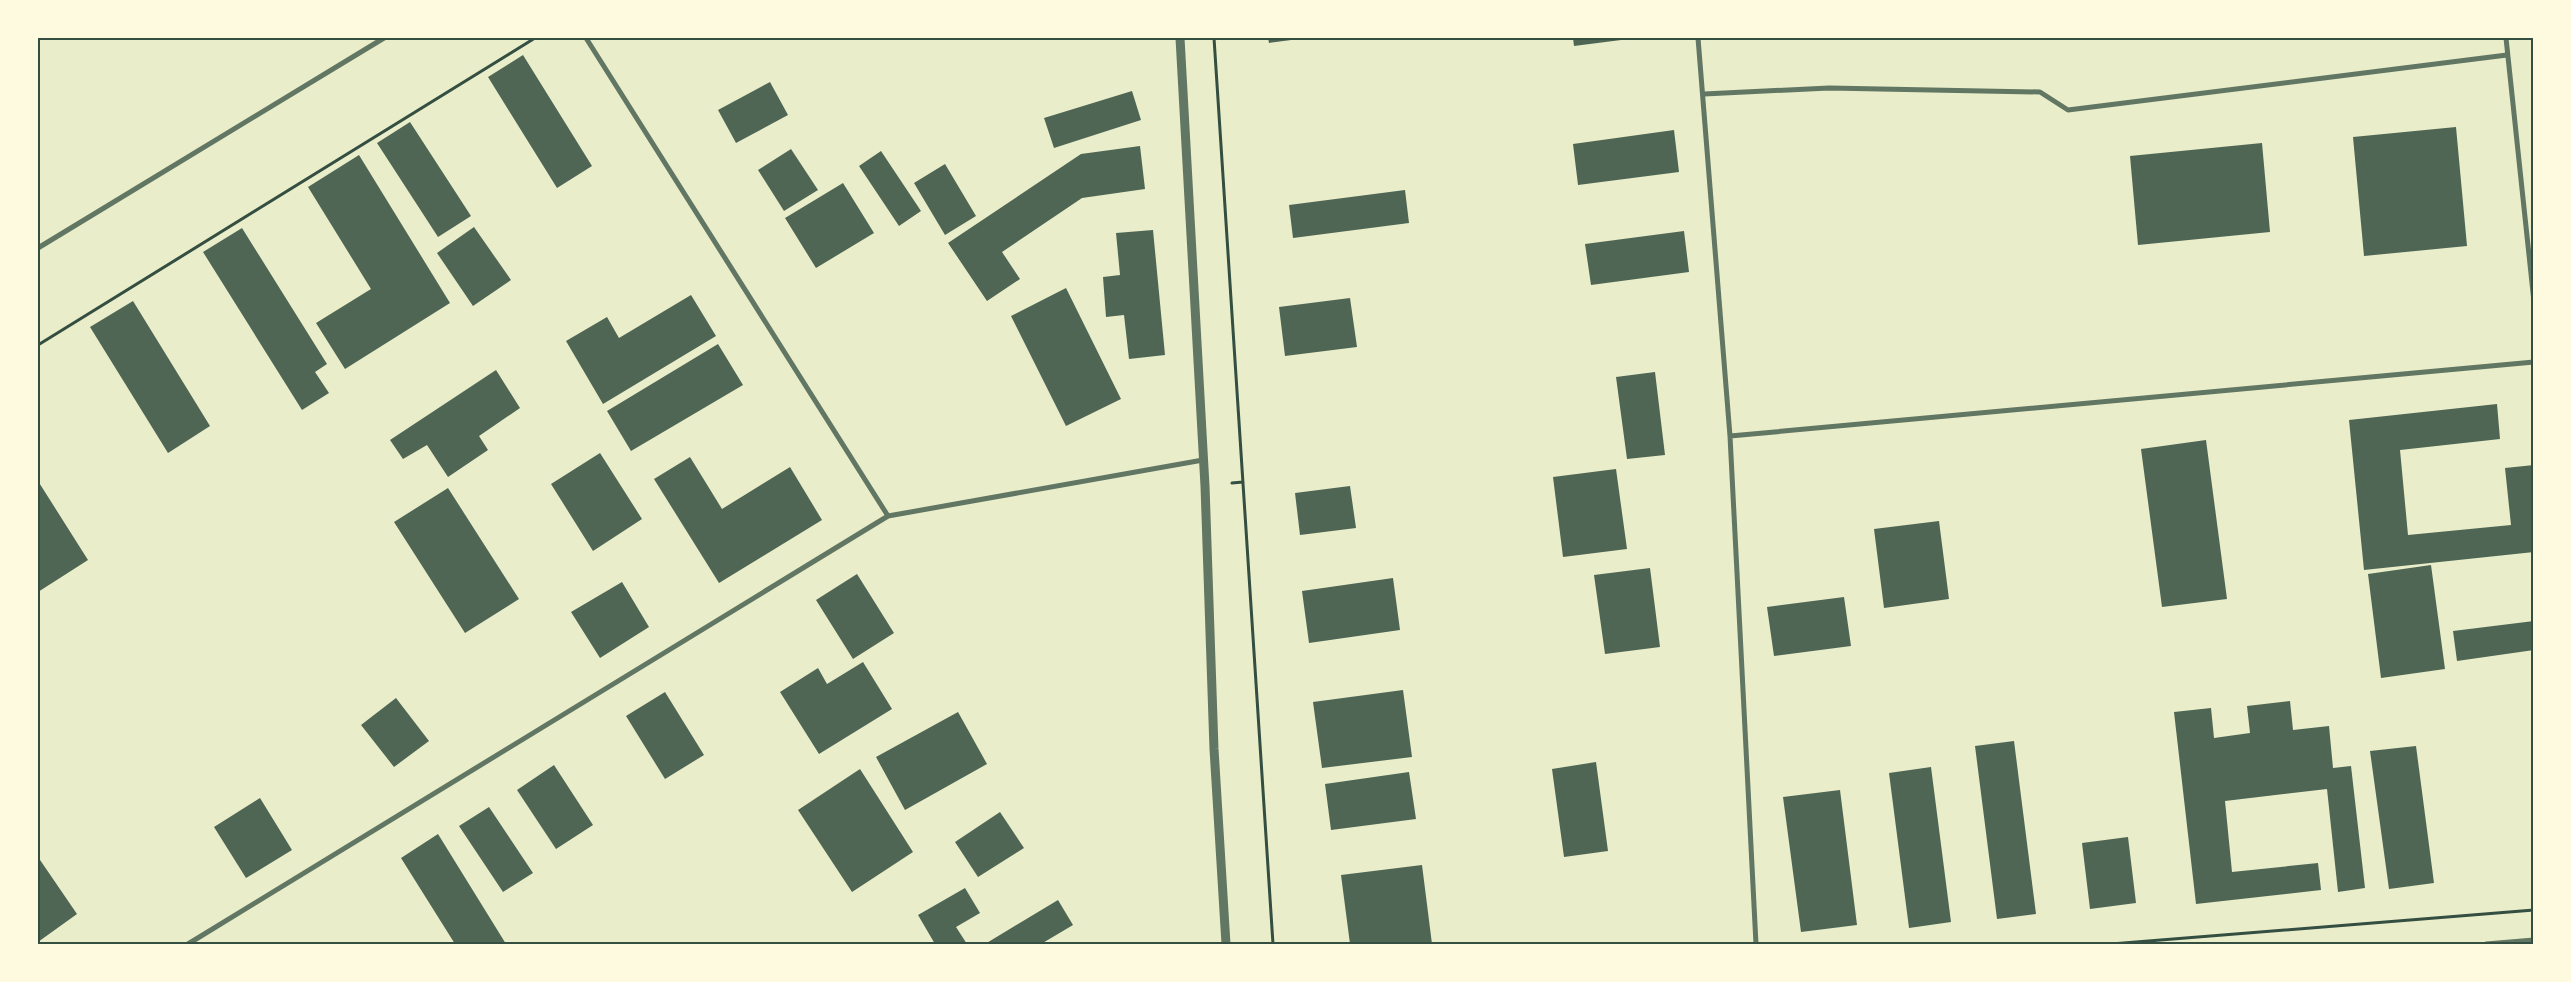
<svg xmlns="http://www.w3.org/2000/svg" width="2571" height="982" font-family="'Sofia Sans Condensed',sans-serif">
  <rect width="100%" height="100%" fill="#e9edc9"/>
  <!-- building -->
  <path fill="#4f6655" d="M1268,38H1299V39L1269,43Z
    M1573,38H1629V39L1574,46Z
    M523,55L592,166L557,188L488,77Z
    M770,82L788,115L736,143L718,110Z
    M1132,91L1141,120L1054,148L1044,118Z
    M410,122L471,216L438,237L377,143Z
    M2456,127L2467,246L2364,256L2353,137Z
    M1674,130L1679,172L1578,185L1573,144Z
    M2262,143L2270,232L2138,245L2130,156Z
    M1140,146L1145,189L1082,198L1002,252L1020,279L987,301L948,243L1081,154Z
    M791,149L818,190L784,211L758,170Z
    M881,151L921,211L899,226L859,166Z
    M359,155L450,303L345,369L316,323L371,289L308,187Z
    M945,164L976,216L945,235L914,183Z
    M843,183L874,233L816,268L785,218Z
    M1405,190L1409,223L1293,238L1289,205Z
    M474,227L511,280L473,306L437,253Z
    M242,228L327,364L315,372L329,393L302,410L203,252Z
    M1153,230L1165,355L1129,359L1124,315L1106,317L1103,277L1120,275L1116,233Z
    M1684,231L1689,272L1591,285L1585,244Z
    M1066,288L1121,399L1066,426L1011,316Z
    M691,295L716,336L603,404L566,341L607,317L619,338Z
    M1350,298L1357,347L1285,356L1279,307Z
    M133,301L210,426L168,453L90,327Z
    M718,344L743,385L631,451L607,411Z
    M496,370L520,408L479,436L488,450L448,477L427,445L403,459L390,440Z
    M1655,372L1665,455L1627,459L1616,377Z
    M2497,404L2500,439L2400,450L2408,535L2511,525L2505,468L2534,465V552L2364,570L2349,420Z
    M2206,440L2227,599L2162,607L2141,449Z
    M600,453L642,519L593,551L551,484Z
    M690,457L722,509L790,467L822,520L719,583L654,479Z
    M1616,469L1627,549L1563,557L1553,477Z
    M38,481L88,560L38,592Z
    M1350,486L1356,528L1300,535L1295,493Z
    M448,488L519,599L465,633L394,522Z
    M1939,521L1949,599L1884,608L1874,529Z
    M2431,565L2445,669L2381,678L2368,574Z
    M1650,568L1660,647L1605,654L1594,575Z
    M857,574L894,633L853,659L816,600Z
    M1393,578L1400,630L1309,643L1302,591Z
    M622,582L649,627L600,658L571,612Z
    M1844,597L1851,646L1774,656L1767,607Z
    M2534,621V650L2457,661L2453,631Z
    M863,662L892,709L819,754L780,692L818,668L827,684Z
    M1403,690L1412,757L1322,768L1313,702Z
    M665,692L704,755L665,779L626,716Z
    M396,698L429,741L394,767L361,725Z
    M2290,701L2293,730L2329,726L2333,768L2351,766L2365,888L2338,892L2327,789L2225,801L2232,872L2318,863L2321,890L2196,904L2174,712L2211,708L2214,738L2250,733L2247,706Z
    M958,712L987,764L905,810L876,757Z
    M2014,741L2036,914L1997,919L1975,746Z
    M2416,746L2434,883L2389,889L2370,751Z
    M1596,762L1608,851L1564,857L1552,769Z
    M554,765L593,825L556,849L517,790Z
    M1931,767L1951,922L1909,928L1889,773Z
    M860,769L913,852L852,892L798,810Z
    M1409,772L1416,819L1331,830L1325,784Z
    M1840,790L1857,925L1801,932L1783,797Z
    M260,798L292,850L246,878L214,827Z
    M489,807L533,873L503,892L459,826Z
    M1000,812L1024,848L978,877L955,842Z
    M438,834L506,944H455L401,858Z
    M2128,837L2136,903L2090,909L2082,843Z
    M38,857L77,914L38,942Z
    M1422,865L1432,944H1350L1341,875Z
    M965,888L980,913L956,927L967,944H935L918,915Z
    M1058,900L1073,925L1041,944H985Z"/>
  <g fill="none" stroke-linecap="round" stroke-linejoin="round">
    <!-- path -->
    <path stroke="#344e41" stroke-width="3" d="M1214,38L1273,944
      M38,345L535,38
      M1232,483L1243,482
      M2111,944L2534,910"/>
    <!-- minor -->
    <path stroke="#617663" stroke-width="5" d="M586,38L888,516
      M1698,38L1730,436L1756,944
      M2506,38L2534,302
      M1704,94L1829,88L2040,92L2068,110L2507,55
      M38,248L384,38
      M1730,436L2534,362
      M188,944L888,516L1203,460
      M2486,944L2534,940"/>
    <!-- tertiary -->
    <path stroke="#617663" stroke-width="9" d="M1180,38L1205,486L1214,749L1226,944"/>
  </g>
  <!-- border -->
  <rect width="2571" height="982" fill="none" stroke="#fefae0" stroke-width="78"/>
  <rect x="39" y="39" width="2493" height="904" fill="none" stroke="#344e41" stroke-width="2"/>
</svg>
